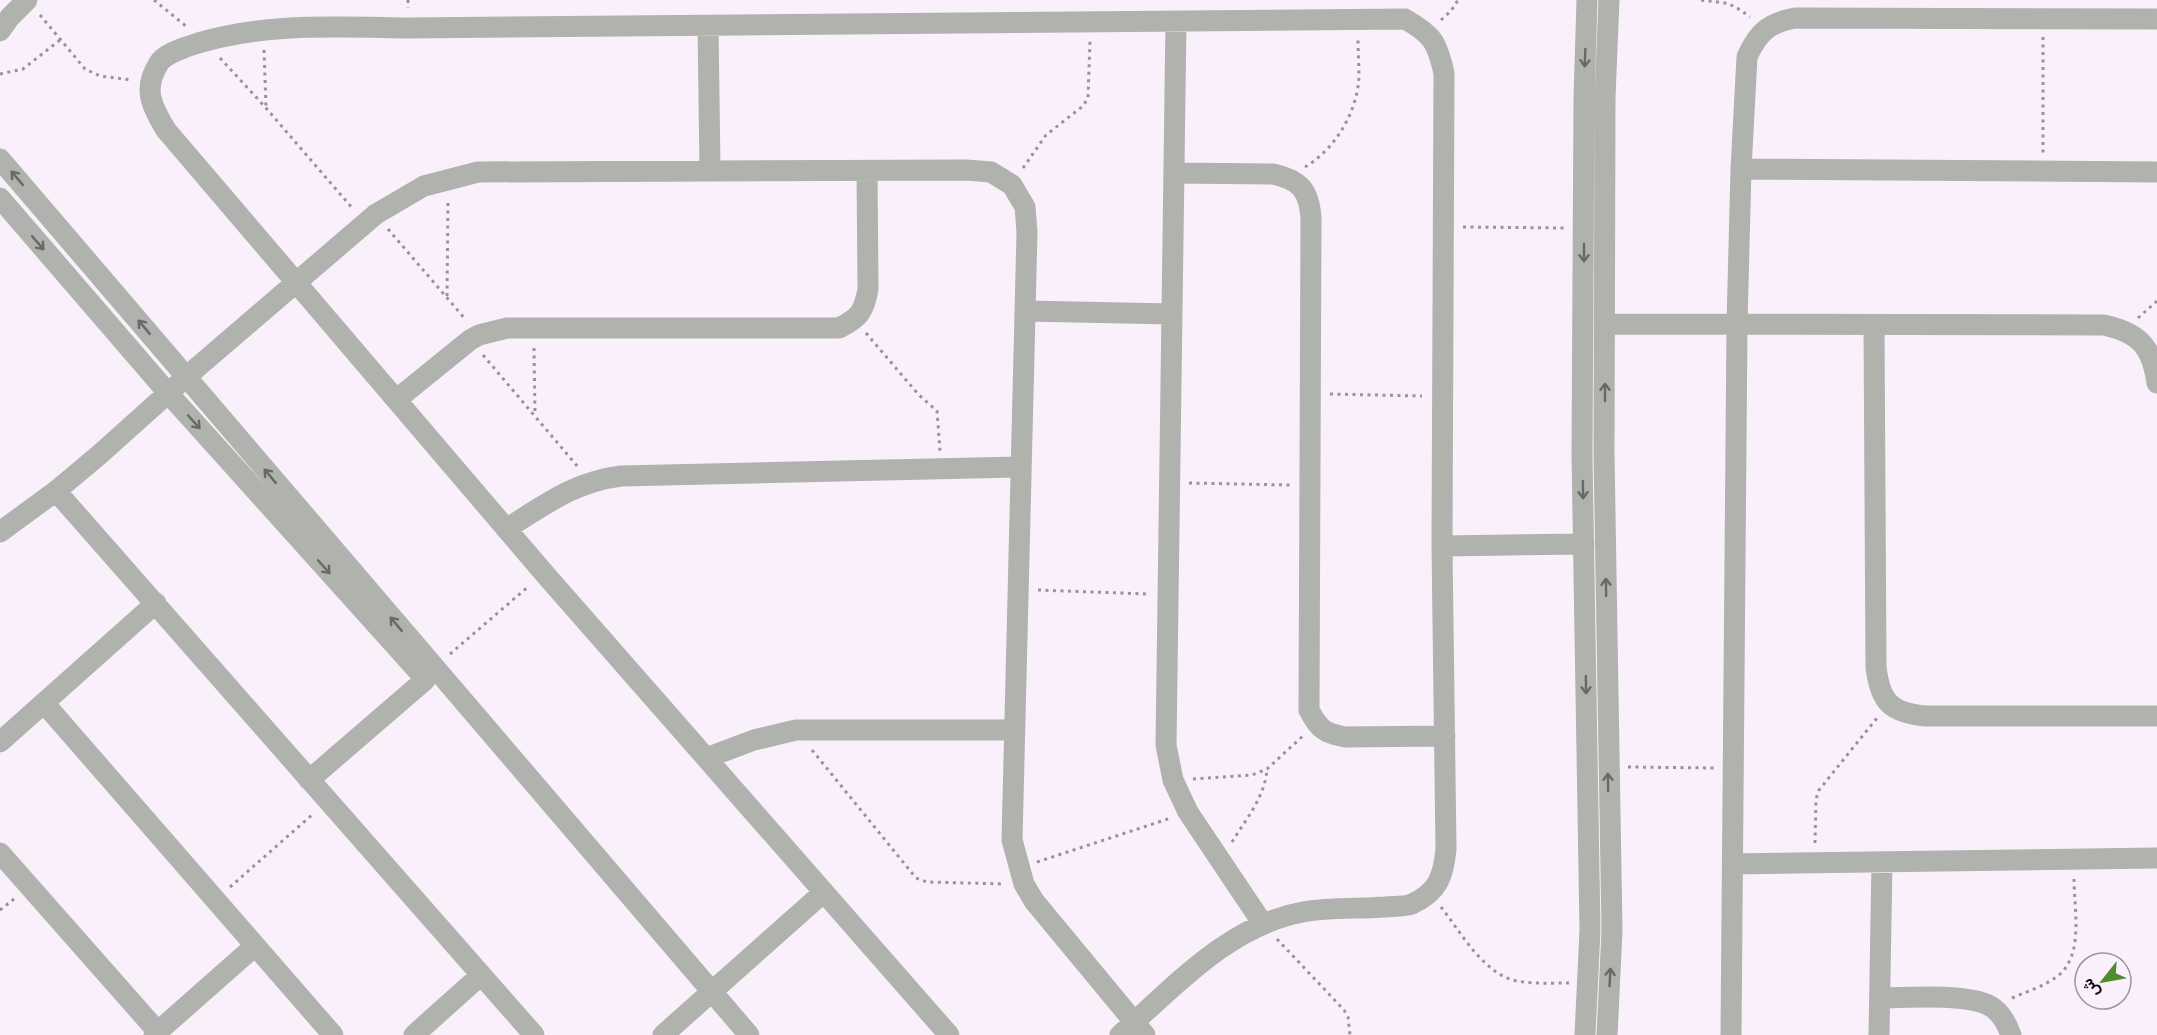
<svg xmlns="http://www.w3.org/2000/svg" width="2157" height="1035" font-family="Manrope,Vazirmatn,sans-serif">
  <rect width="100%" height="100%" fill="#f9f0fc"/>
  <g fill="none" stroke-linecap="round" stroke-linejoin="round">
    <!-- path -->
    <path stroke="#99929b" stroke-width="3" stroke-dasharray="3 4.5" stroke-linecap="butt" d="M154,0L187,27
      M408,0V8
      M1701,0C1728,4 1727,0 1750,17
      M40,15L85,69L100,76L132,80
      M1441,20L1451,11L1458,0
      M2043,37V153
      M264,50L266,106
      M220,58L266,108L353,209
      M0,74L23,69L60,40
      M1305,167C1335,149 1357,113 1359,77C1359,65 1358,52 1358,39
      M1023,168L1046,135L1083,106L1088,98L1090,40
      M1463,227L1565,228
      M388,229L466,320
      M447,296L448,201
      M2138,318L2157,301
      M866,333L918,394L937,411L940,451
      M534,348L535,413
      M483,355L578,467
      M1330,394L1422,396
      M1189,483L1290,485
      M1038,590L1148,594
      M450,654L529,586
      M812,750L916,878L927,882L1005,884
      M1628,767L1714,768
      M1193,779L1252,775L1267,769L1304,735
      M1232,842C1246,819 1265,797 1267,769
      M1815,843L1816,799L1819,790L1877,718
      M1037,862L1171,818
      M230,887L313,814
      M1441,907C1460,931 1484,975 1517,981C1534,984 1552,983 1569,983
      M0,910L14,899
      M1277,939L1344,1010L1348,1017L1350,1035
      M2012,998C2028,991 2045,986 2059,975C2084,954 2074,908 2074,879"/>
    <!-- street -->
    <path stroke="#afb2ad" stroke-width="21" d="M1176,21L1166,745L1173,780L1188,812L1263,924
      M708,26L710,171
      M0,31L10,17L27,0
      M0,159L749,1035
      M1741,169L2157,172
      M1174,173L1273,174C1300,180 1309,190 1311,218L1309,710C1319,729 1324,733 1345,737L1445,736
      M0,198L168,393L419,672
      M1025,311L1172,314
      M1605,324L2104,325C2140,333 2152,347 2157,383
      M1874,325L1876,667C1880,702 1891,713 1926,716H2157
      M396,400L470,340L479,335L507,328H839C859,318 864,312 868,289L867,171
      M56,491L534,1035
      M506,529C546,504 574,482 621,476L1021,467
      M0,532L56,491L99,455L186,377L376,214L424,186L478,172L966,170L991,172L1012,185L1025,207L1027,232L1012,840L1024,884L1034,901L1145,1035
      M1442,546L1584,544
      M44,703L333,1035
      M0,742L156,603
      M706,758L754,740L796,730H1014
      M309,780L425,680
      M0,853L158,1032
      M1733,864L2157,858
      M1880,998C1907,998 1967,993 1990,1006C2001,1012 2007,1024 2011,1035
      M154,1035L255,946
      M414,1035L481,975
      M663,1035L824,892
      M949,1035L544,573L166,130C152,107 142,89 159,63C164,55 178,50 186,47C257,22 335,27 408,28L1405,19C1433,35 1437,42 1444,73L1442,546L1446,850C1443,877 1438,892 1412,904C1404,907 1393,906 1385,907C1358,909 1329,907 1303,912C1229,925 1173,988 1120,1035
      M1585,1035L1590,930L1582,455L1584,98L1587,0
      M1607,1035L1612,931L1604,454L1605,97L1609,0
      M1731,1035L1737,324L1741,169L1747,57C1758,32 1769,23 1795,18L2157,19
      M1879,1035L1882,862"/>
  </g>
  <!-- one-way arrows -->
  <defs><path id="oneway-shaft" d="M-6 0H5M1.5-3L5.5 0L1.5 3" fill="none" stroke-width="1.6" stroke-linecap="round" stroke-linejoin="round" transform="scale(1.5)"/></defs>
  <g stroke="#676867">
    <use href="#oneway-shaft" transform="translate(1585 58) rotate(92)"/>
    <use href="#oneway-shaft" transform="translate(17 178) rotate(-130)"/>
    <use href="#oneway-shaft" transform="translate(38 243) rotate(49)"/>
    <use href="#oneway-shaft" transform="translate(1584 253) rotate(90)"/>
    <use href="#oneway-shaft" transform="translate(144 327) rotate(-130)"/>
    <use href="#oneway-shaft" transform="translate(1605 392) rotate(-90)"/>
    <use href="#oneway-shaft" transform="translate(194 422) rotate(48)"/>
    <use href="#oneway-shaft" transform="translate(270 476) rotate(-130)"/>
    <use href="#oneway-shaft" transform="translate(1583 490) rotate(89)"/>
    <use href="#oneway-shaft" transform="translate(324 567) rotate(48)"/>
    <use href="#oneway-shaft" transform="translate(1606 587) rotate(-91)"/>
    <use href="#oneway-shaft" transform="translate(396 624) rotate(-130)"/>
    <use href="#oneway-shaft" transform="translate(1586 685) rotate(89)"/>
    <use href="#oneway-shaft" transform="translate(1608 782) rotate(-91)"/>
    <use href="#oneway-shaft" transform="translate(1610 977) rotate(-87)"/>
  </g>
  <!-- north arrow -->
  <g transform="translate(2103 981) rotate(239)"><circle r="28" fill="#f9f0fc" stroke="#9c959e" stroke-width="1.5"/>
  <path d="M0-4.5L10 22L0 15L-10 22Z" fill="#4e8d2e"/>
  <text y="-9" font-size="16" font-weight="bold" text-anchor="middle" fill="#100d11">ش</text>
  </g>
</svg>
